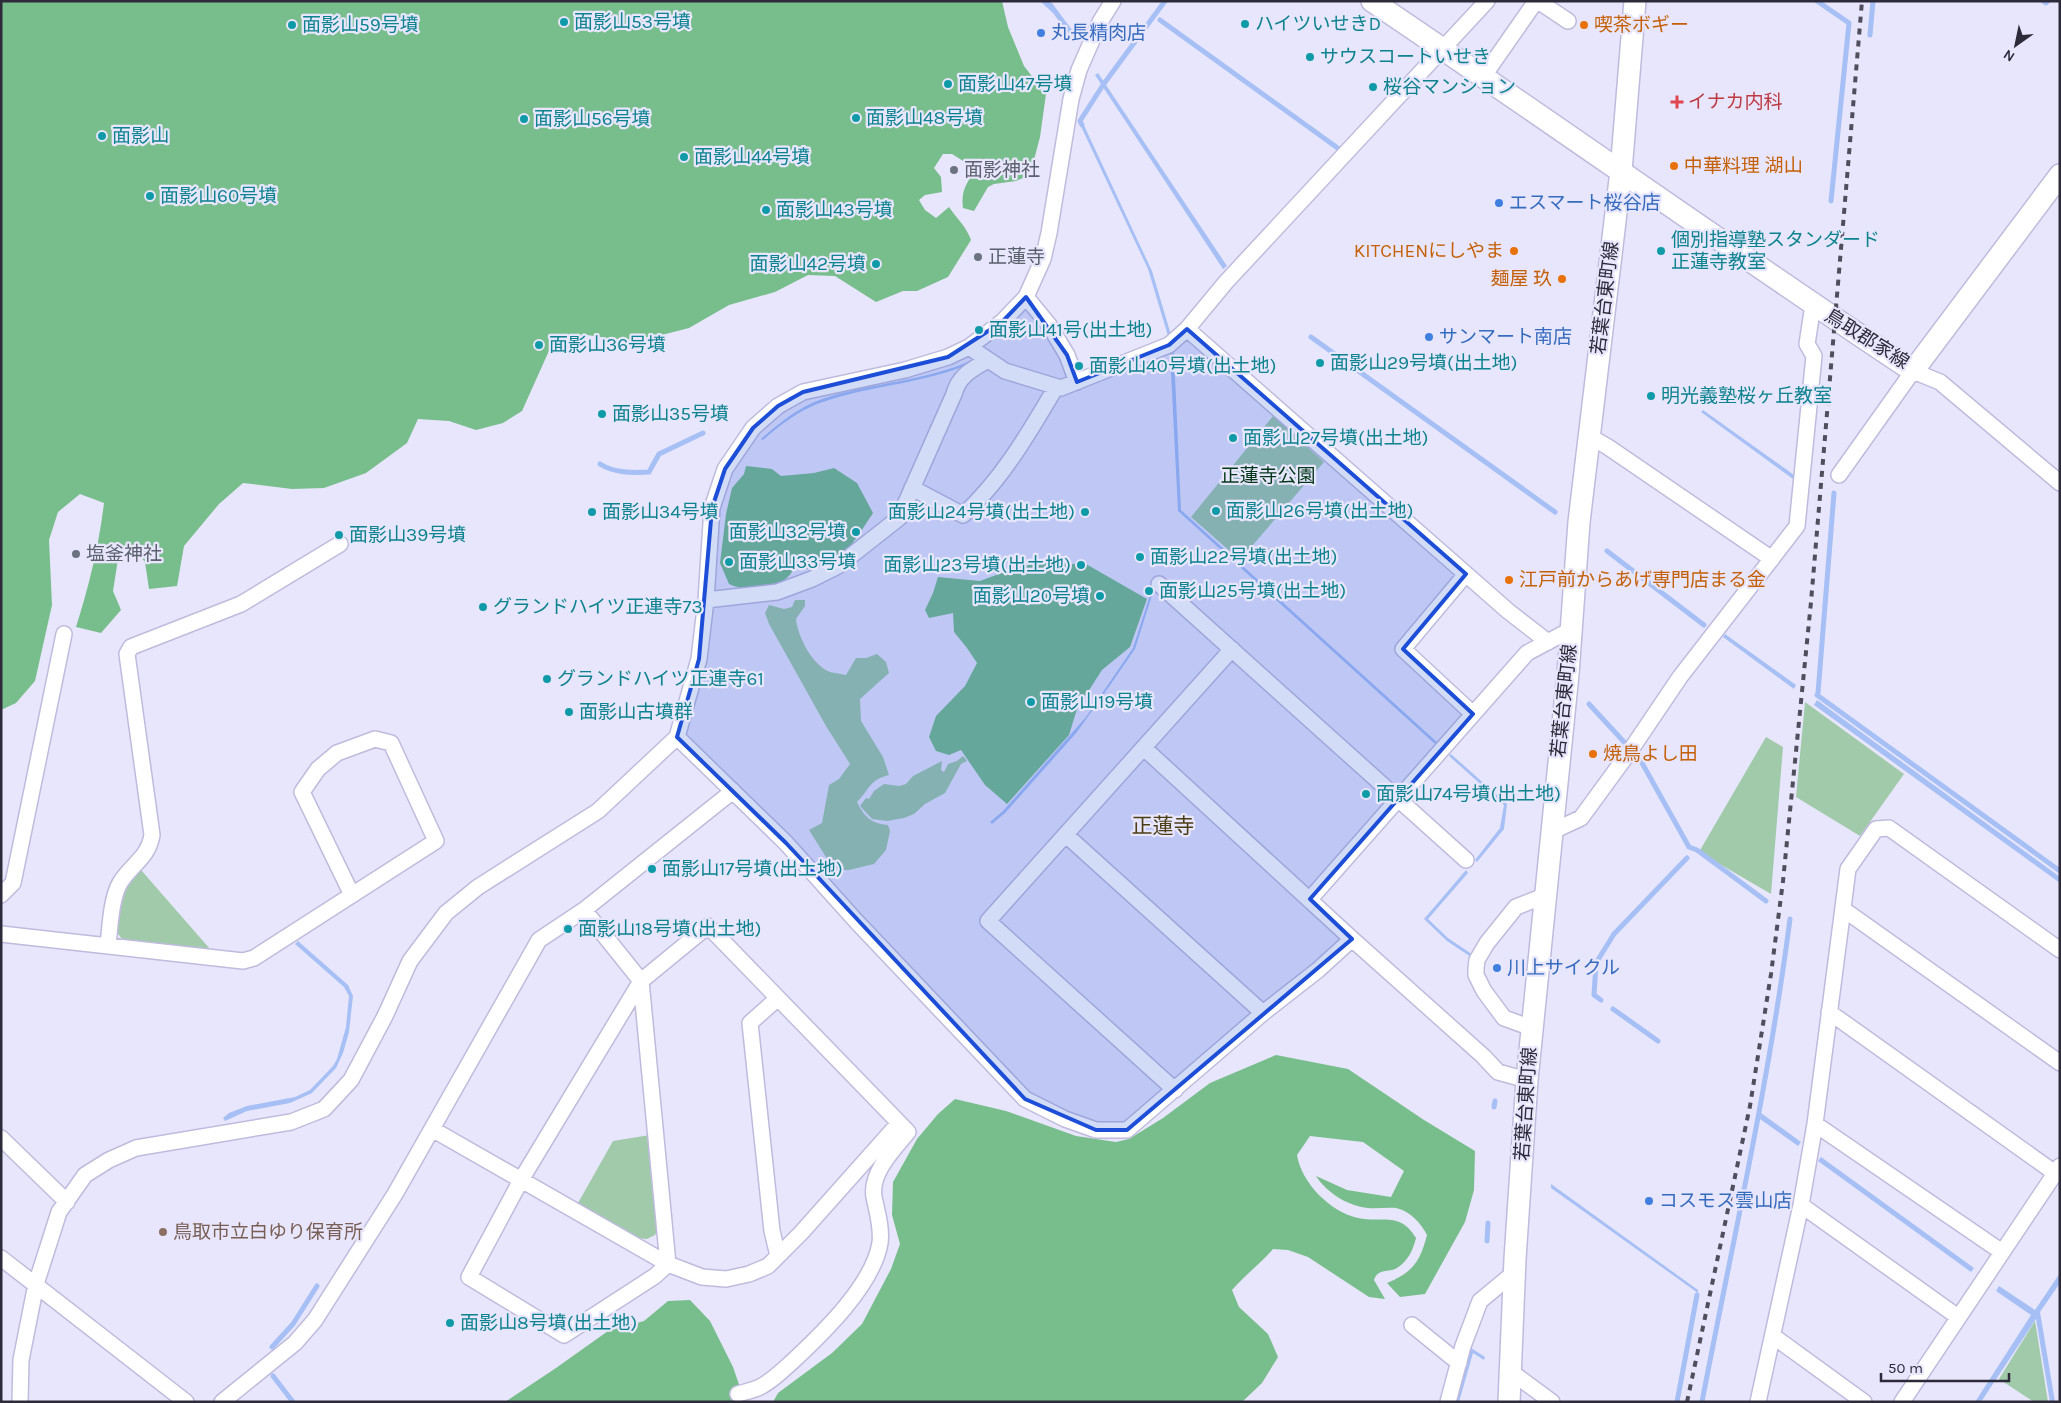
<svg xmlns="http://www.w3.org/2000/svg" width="2061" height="1403" font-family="Karla,'Noto Sans JP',sans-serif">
  <rect width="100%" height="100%" fill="#e8e6fc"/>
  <!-- green -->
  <path fill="#a0caaa" d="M1273,416L1324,462L1240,560L1191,517Z
    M795,600H805V606L796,619C798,637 812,665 830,672C835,673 841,674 846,675L856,658H866L877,654L886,662L889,673L860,699L861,721L883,757L889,775C869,780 870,789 857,802C864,817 872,824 888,825L890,831L886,850L874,864L849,870H840L831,865L809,830L822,823L829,785L839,779L850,764L826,726L769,624L765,613L769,605L784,609L792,607Z
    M1805,702L1904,774L1860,836L1796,797Z
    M1766,737L1783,747L1771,894L1699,852Z
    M963,756L967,761L961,764L945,793L925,804L914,814L904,818L887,821L872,819L860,806L866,798L869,799L874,791L884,784L899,786L906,784L913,776L942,761L941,770L944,772L948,764L957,761Z
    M141,870L210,949L122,939L115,930C119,907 120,885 141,870Z
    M650,1135L658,1229L655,1235L647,1239L636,1238L578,1203L613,1141Z
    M2035,1321L2048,1402H2034L1999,1379Z"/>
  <!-- forest -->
  <path fill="#78bd8c" d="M1,1H1002L1008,27L1024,66L1046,94L1040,137L1030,175L1016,181L994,184L988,187L974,211L963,208C961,193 965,186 973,173L971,166L952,154H943L934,168L941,177L942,192L925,195L919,200L925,210L936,218L949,207C957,219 966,226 971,240L948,277L917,291H903L876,302L835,276L808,275L775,292L729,305L689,328L658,336L622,340L587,335L552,344L522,411L503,423L476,430L449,421L418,419L407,443L366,473L324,488L292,489L243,483L219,504L184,546L177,586L149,589L145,562L130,544L119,553L113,591L121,610L101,633L76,627C89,586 99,545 104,503L80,494L58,512L49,540L52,605L35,681L16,703L1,710Z
    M746,466L772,469L781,476L814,473L834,468L857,483L873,513C859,534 844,561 819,569C813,571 802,567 795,566C786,590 750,594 729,584L720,563L726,514L732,488L744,474Z
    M1051,559L1071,564H1086L1147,599L1130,647L1102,670L1077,709L1069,735L1007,804L985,785L961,750L949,755L936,751L929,737L936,716L965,686L977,663L967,648L954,632L953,613L929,618L925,610L933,593L938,577L980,581L1007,571Z
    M1276,1055L1348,1069L1424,1120L1475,1151L1474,1190L1465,1222L1425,1294L1400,1297L1387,1283C1413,1272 1420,1262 1427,1235C1421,1223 1410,1211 1396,1208C1387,1207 1377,1209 1368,1208C1348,1206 1327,1193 1316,1176L1347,1190L1391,1197L1404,1171L1363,1142L1310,1136L1297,1155C1301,1182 1330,1212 1358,1218C1382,1223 1400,1211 1416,1238C1413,1250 1408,1261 1397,1268C1388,1273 1378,1268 1374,1280L1385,1299L1369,1297L1308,1257L1288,1250L1273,1249C1260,1264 1245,1275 1232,1290L1239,1307L1268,1334L1278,1357L1262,1383L1242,1402H773L778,1393L832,1353L862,1324L891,1269L900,1244L892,1215L893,1182L917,1139L938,1114L955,1099L1006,1111L1076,1136L1116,1142L1129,1139L1163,1118L1210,1083Z
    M690,1300L710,1321L733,1367L745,1402H505L556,1368L608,1331L644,1321L668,1301Z"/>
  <!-- water -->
  <path fill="#a6bff5" d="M1040,1H1048L1052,3L1075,34L1071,37L1053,13Z
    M1098,73L1227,266L1223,269L1095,75Z
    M1081,119L1152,271L1171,335L1168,336L1148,269L1078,120Z
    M1170,353H1174L1181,510L1437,742L1435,744L1178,511Z
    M974,359L976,361C924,385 872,384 820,403C798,411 780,425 763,440L761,439C779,423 799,407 822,399C872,382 926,382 974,359Z
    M1703,410L1794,475L1793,479L1701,412Z
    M1152,589H1154L1135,649L1099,701L1077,732L1046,767L1005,813L992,824L990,822L1003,811L1086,717L1133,648Z
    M1725,634L1796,685L1794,689L1723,637Z
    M1817,700L2060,877V883L1814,705Z
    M1451,754L1507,804L1504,829L1477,862L1475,860L1500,828L1504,805L1449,756Z
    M1466,870L1468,873L1428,919L1448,938L1476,957L1474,959L1447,941L1424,919Z
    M298,941L348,985L353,996L349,1032L343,1053L336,1068L312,1093L290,1103L247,1111L225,1121L223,1118L229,1113L247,1106L295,1097L310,1090L333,1066L337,1059L346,1027L349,996L344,987L295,944Z
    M1761,1113L1801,1142L1798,1146L1760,1119Z
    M1821,1157L1974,1268L1971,1272L1818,1161Z
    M1551,1184L1698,1290V1293L1551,1188Z
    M2060,1273V1283L2040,1312L2055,1402H2050L2036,1319L1981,1402H1975L2031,1315L1996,1291L1999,1286L2035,1310Z
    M1471,1348L1485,1357L1484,1360L1473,1353L1459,1402H1456Z"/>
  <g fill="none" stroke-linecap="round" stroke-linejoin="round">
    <!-- stream -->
    <path stroke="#a6bff5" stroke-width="5" d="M1817,1L1849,23L1831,201
      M2043,1L2046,3L2048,1
      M1160,20L1339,149
      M1870,35L1873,1
      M1082,125L1080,121L1103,85L1165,1
      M1311,337L1555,512
      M600,464C614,473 632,473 649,472L659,454L703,433
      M1607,551L1704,625
      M1818,693L1834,493
      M1817,695L2060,871
      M1589,704L1625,743
      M1637,754L1689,847L1697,850L1766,901
      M1601,1000L1594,995L1596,963L1614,934L1687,858
      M1613,1009L1658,1041
      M1494,1107L1495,1101
      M1487,1241L1488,1223
      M272,1347L293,1324L317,1286
      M273,1376L293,1402
      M1677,1402L1697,1295
      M1702,1402C1733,1240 1769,1082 1790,919"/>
    <defs>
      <path id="minor" d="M1538,1L1568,21
        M1483,77L1536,1
        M1026,297L1049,325L1067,355L1077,382
        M1187,329L1508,611L1548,642
        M969,347L1005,371L1061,388L1169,345L1187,329L1226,282L1487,1
        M1589,436L1608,447L1772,559
        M1839,475L1913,371L1940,382L2060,483
        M912,488L963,515C1002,480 1030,431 1056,387
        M1466,574L1403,649L1473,714
        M1159,584L1466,860
        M706,600L777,592L812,579L838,566L899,518L954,394C959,375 973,369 988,360
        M677,737L786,843L856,921L1025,1099L1065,1119L1096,1130H1127L1263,1013L1318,970L1352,939
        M1145,749L1352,939L1483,1056L1498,1072L1527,1080
        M1551,832L1581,818L1630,751L1680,677L1797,526L1814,356L1807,344L1813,305
        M1066,835L1263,1013
        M1,895L13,883L64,634
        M1310,899L1527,653L1572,629
        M1843,909L2060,1063
        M584,910L641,981L668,1264
        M1,934L243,961L254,958L436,841L391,743L375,739L337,753L318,769L302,792L352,895
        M108,945C110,928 111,898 120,883C131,864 148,859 152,835L127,654L131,647L241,604L340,544
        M778,998L750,1023L772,1231L778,1256
        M1829,1012L2055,1173
        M1532,1028L1504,1018L1484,991L1476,975V968L1477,960L1487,943L1516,907L1544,896
        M1175,1090L988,921L1232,649
        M1815,1124L2002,1252
        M432,1129L668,1264
        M1,1138L67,1202
        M1801,1205L1958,1317
        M1,1258L186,1402
        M1412,1325L1459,1363
        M1773,1336L1864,1402
        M1510,1371L1552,1402
        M738,1394C745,1392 754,1390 760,1387C772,1381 783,1370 793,1361C823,1333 873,1285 880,1243C882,1227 877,1212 874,1197C870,1173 893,1150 908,1132L708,926L641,981L521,1180L469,1277L564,1335L655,1276L668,1264L702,1277L726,1279L749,1274L768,1266L801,1233L899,1123
        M20,1402L21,1360L36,1284L59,1212L85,1175L109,1160L136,1148L291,1122L324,1109L351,1080L385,1016L410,961L446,913L478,887L598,811L677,737L699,659L706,600L712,508L725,469L753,428L778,406L803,392L905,370L948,357L969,347L1002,322L1026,297L1043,259L1049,233L1071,99L1079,70L1100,22L1113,1
        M222,1402L295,1343L315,1320L395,1194L539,940L584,910L733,791
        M1448,1402L1463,1346L1480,1301L1515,1272
        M1758,1402L1801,1205L1815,1124L1848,869L1876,829L1889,828L2060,950
        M1902,1402L2060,1166"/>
      <path id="secondary" d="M1372,1C1553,123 1731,250 1913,371L2060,175
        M1509,1402L1515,1259L1527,1080L1568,674L1579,522L1621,171L1635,1"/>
    </defs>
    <!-- minor casing -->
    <use href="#minor" stroke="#bfbbdd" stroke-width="18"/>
    <!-- secondary casing -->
    <use href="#secondary" stroke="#bfbbdd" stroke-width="24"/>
    <!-- minor -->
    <use href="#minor" stroke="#fff" stroke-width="15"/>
    <!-- secondary -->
    <use href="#secondary" stroke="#fff" stroke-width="21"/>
    <!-- rail -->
    <path stroke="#504e5d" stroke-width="4" stroke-dasharray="6 6" stroke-linecap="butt" d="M1687,1402L1750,1106L1771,974L1783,881L1811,602L1862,1"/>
  </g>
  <!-- marked area -->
  <path fill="#1d4ed8" fill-opacity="0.2" stroke="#1d4ed8" stroke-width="4" stroke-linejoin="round" d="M1026,297L1067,355L1077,382L1169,345L1187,329L1466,574L1403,649L1473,714L1310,899L1352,939L1127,1130H1096L1025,1099L786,843L677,737L699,659L712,508L725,469L753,428L778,406L803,392L948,357L1002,322Z"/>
  <!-- markers -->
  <g fill="#0f9aa8" stroke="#e8e6fc" stroke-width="2">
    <circle cx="564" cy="22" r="5"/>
    <circle cx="1245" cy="24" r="5"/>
    <circle cx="292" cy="25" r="5"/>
    <circle cx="1310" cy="57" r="5"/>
    <circle cx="948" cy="84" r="5"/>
    <circle cx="1373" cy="87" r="5"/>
    <circle cx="856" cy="118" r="5"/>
    <circle cx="524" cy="119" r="5"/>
    <circle cx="102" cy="136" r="5"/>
    <circle cx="684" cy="157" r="5"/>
    <circle cx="150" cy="196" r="5"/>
    <circle cx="766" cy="210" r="5"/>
    <circle cx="1661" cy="251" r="5"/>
    <circle cx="876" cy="264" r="5"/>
    <circle cx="979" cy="330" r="5"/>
    <circle cx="539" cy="345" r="5"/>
    <circle cx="1320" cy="363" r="5"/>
    <circle cx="1079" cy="366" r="5"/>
    <circle cx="1651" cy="396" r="5"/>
    <circle cx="602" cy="414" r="5"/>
    <circle cx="1233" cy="438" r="5"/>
    <circle cx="1216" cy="511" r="5"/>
    <circle cx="592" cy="512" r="5"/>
    <circle cx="1085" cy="512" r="5"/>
    <circle cx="856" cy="532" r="5"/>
    <circle cx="339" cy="535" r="5"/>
    <circle cx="1140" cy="557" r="5"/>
    <circle cx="729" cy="562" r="5"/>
    <circle cx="1081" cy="565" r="5"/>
    <circle cx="1149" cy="591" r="5"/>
    <circle cx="1100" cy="596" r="5"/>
    <circle cx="483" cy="607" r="5"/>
    <circle cx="547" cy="679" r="5"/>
    <circle cx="1031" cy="702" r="5"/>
    <circle cx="569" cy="712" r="5"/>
    <circle cx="1366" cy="794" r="5"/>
    <circle cx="652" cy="869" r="5"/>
    <circle cx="568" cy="929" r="5"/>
    <circle cx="450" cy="1323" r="5"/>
  </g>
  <g fill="#e8710a" stroke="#e8e6fc" stroke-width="2">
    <circle cx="1584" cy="25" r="5"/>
    <circle cx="1674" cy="166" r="5"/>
    <circle cx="1514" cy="251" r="5"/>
    <circle cx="1562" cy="279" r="5"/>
    <circle cx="1509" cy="580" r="5"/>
    <circle cx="1593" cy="754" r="5"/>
  </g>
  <g fill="#3f7fe0" stroke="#e8e6fc" stroke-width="2">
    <circle cx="1041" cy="33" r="5"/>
    <circle cx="1499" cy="203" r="5"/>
    <circle cx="1429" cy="337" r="5"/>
    <circle cx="1497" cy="968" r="5"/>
    <circle cx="1649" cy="1201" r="5"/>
  </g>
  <path fill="#e0444e" stroke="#e8e6fc" stroke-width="2" d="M1674.5 94.5h5v5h5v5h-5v5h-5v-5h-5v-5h5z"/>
  <g fill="#6b7280" stroke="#e8e6fc" stroke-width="2">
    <circle cx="954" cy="170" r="5"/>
    <circle cx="978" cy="257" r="5"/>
    <circle cx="76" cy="554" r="5"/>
  </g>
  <circle fill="#8d6e63" stroke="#e8e6fc" stroke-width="2" cx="163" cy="1232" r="5"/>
  <g text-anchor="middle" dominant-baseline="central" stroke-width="4.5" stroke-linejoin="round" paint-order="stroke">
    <!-- culture labels -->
    <g font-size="19" fill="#0d838f" stroke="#e8e6fc" text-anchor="start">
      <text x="574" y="22">面影山53号墳</text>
      <text x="1255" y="24">ハイツいせきD</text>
      <text x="302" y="25">面影山59号墳</text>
      <text x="1320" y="57">サウスコートいせき</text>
      <text x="958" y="84">面影山47号墳</text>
      <text x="1383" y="87">桜谷マンション</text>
      <text x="866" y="118">面影山48号墳</text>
      <text x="534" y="119">面影山56号墳</text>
      <text x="112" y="136">面影山</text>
      <text x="694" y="157">面影山44号墳</text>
      <text x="160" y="196">面影山60号墳</text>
      <text x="776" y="210">面影山43号墳</text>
      <text x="1671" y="240">個別指導塾スタンダード<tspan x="1671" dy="22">正蓮寺教室</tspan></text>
      <text x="866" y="264" text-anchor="end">面影山42号墳</text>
      <text x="989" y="330">面影山41号(出土地)</text>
      <text x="549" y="345">面影山36号墳</text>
      <text x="1330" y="363">面影山29号墳(出土地)</text>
      <text x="1089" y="366">面影山40号墳(出土地)</text>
      <text x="1661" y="396">明光義塾桜ヶ丘教室</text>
      <text x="612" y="414">面影山35号墳</text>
      <text x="1243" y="438">面影山27号墳(出土地)</text>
      <text x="1226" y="511">面影山26号墳(出土地)</text>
      <text x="602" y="512">面影山34号墳</text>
      <text x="1075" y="512" text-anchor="end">面影山24号墳(出土地)</text>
      <text x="846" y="532" text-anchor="end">面影山32号墳</text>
      <text x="349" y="535">面影山39号墳</text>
      <text x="1150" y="557">面影山22号墳(出土地)</text>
      <text x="739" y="562">面影山33号墳</text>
      <text x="1071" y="565" text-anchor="end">面影山23号墳(出土地)</text>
      <text x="1159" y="591">面影山25号墳(出土地)</text>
      <text x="1090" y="596" text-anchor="end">面影山20号墳</text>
      <text x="493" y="607">グランドハイツ正連寺73</text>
      <text x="557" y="679">グランドハイツ正連寺61</text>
      <text x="1041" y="702">面影山19号墳</text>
      <text x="579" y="712">面影山古墳群</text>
      <text x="1376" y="794">面影山74号墳(出土地)</text>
      <text x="662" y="869">面影山17号墳(出土地)</text>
      <text x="578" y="929">面影山18号墳(出土地)</text>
      <text x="460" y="1323">面影山8号墳(出土地)</text>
    </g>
    <!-- food labels -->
    <g font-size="19" fill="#c56008" stroke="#e8e6fc" text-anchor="start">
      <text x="1594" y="25">喫茶ボギー</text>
      <text x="1684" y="166">中華料理 湖山</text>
      <text x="1504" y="251" text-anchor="end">KITCHENにしやま</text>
      <text x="1552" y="279" text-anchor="end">麺屋 玖</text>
      <text x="1519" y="580">江戸前からあげ専門店まる金</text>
      <text x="1603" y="754">焼鳥よし田</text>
    </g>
    <!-- shop labels -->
    <g font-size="19" fill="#366cbe" stroke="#e8e6fc" text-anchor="start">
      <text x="1051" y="33">丸長精肉店</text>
      <text x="1509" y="203">エスマート桜谷店</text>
      <text x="1439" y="337">サンマート南店</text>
      <text x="1507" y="968">川上サイクル</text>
      <text x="1659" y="1201">コスモス雲山店</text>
    </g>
    <!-- health labels -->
    <g font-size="19" fill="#be3a42" stroke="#e8e6fc" text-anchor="start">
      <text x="1688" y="102">イナカ内科</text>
    </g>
    <!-- worship labels -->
    <g font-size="19" fill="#5b616d" stroke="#e8e6fc" text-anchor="start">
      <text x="964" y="170">面影神社</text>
      <text x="988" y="257">正蓮寺</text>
      <text x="86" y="554">塩釜神社</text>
    </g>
    <!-- street labels -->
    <g font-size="19" fill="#2d2b39" stroke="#e8e6fc">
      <text transform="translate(1605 298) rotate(-83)">若葉台東町線</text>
      <text transform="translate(1867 339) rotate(32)">鳥取郡家線</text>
      <text transform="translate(1564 701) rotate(-84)">若葉台東町線</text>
      <text transform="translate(1526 1104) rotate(-86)">若葉台東町線</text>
    </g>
    <!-- park labels -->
    <g font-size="19" fill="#003718" stroke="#e8e6fc">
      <text x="1268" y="476">正蓮寺公園</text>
    </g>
    <!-- education labels -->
    <g font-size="19" fill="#785e54" stroke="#e8e6fc" text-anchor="start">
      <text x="173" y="1232">鳥取市立白ゆり保育所</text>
    </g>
    <!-- quarter labels -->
    <g font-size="21" fill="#4b3c14" stroke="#e8e6fc">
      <text x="1163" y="826">正蓮寺</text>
    </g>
  </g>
  <!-- border -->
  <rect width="2061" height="1403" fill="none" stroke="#2d2b39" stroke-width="5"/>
  <!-- north arrow -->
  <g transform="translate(2016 45) rotate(213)" stroke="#e8e6fc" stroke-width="4" paint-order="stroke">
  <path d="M0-4L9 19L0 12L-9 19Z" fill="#2d2b39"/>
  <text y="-8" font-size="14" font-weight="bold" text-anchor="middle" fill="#2d2b39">N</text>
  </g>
  <!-- scale -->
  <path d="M1881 1373v8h128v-8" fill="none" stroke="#2d2b39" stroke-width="2.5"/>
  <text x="1888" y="1373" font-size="15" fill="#2d2b39" stroke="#e8e6fc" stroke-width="4" paint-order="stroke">50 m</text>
</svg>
